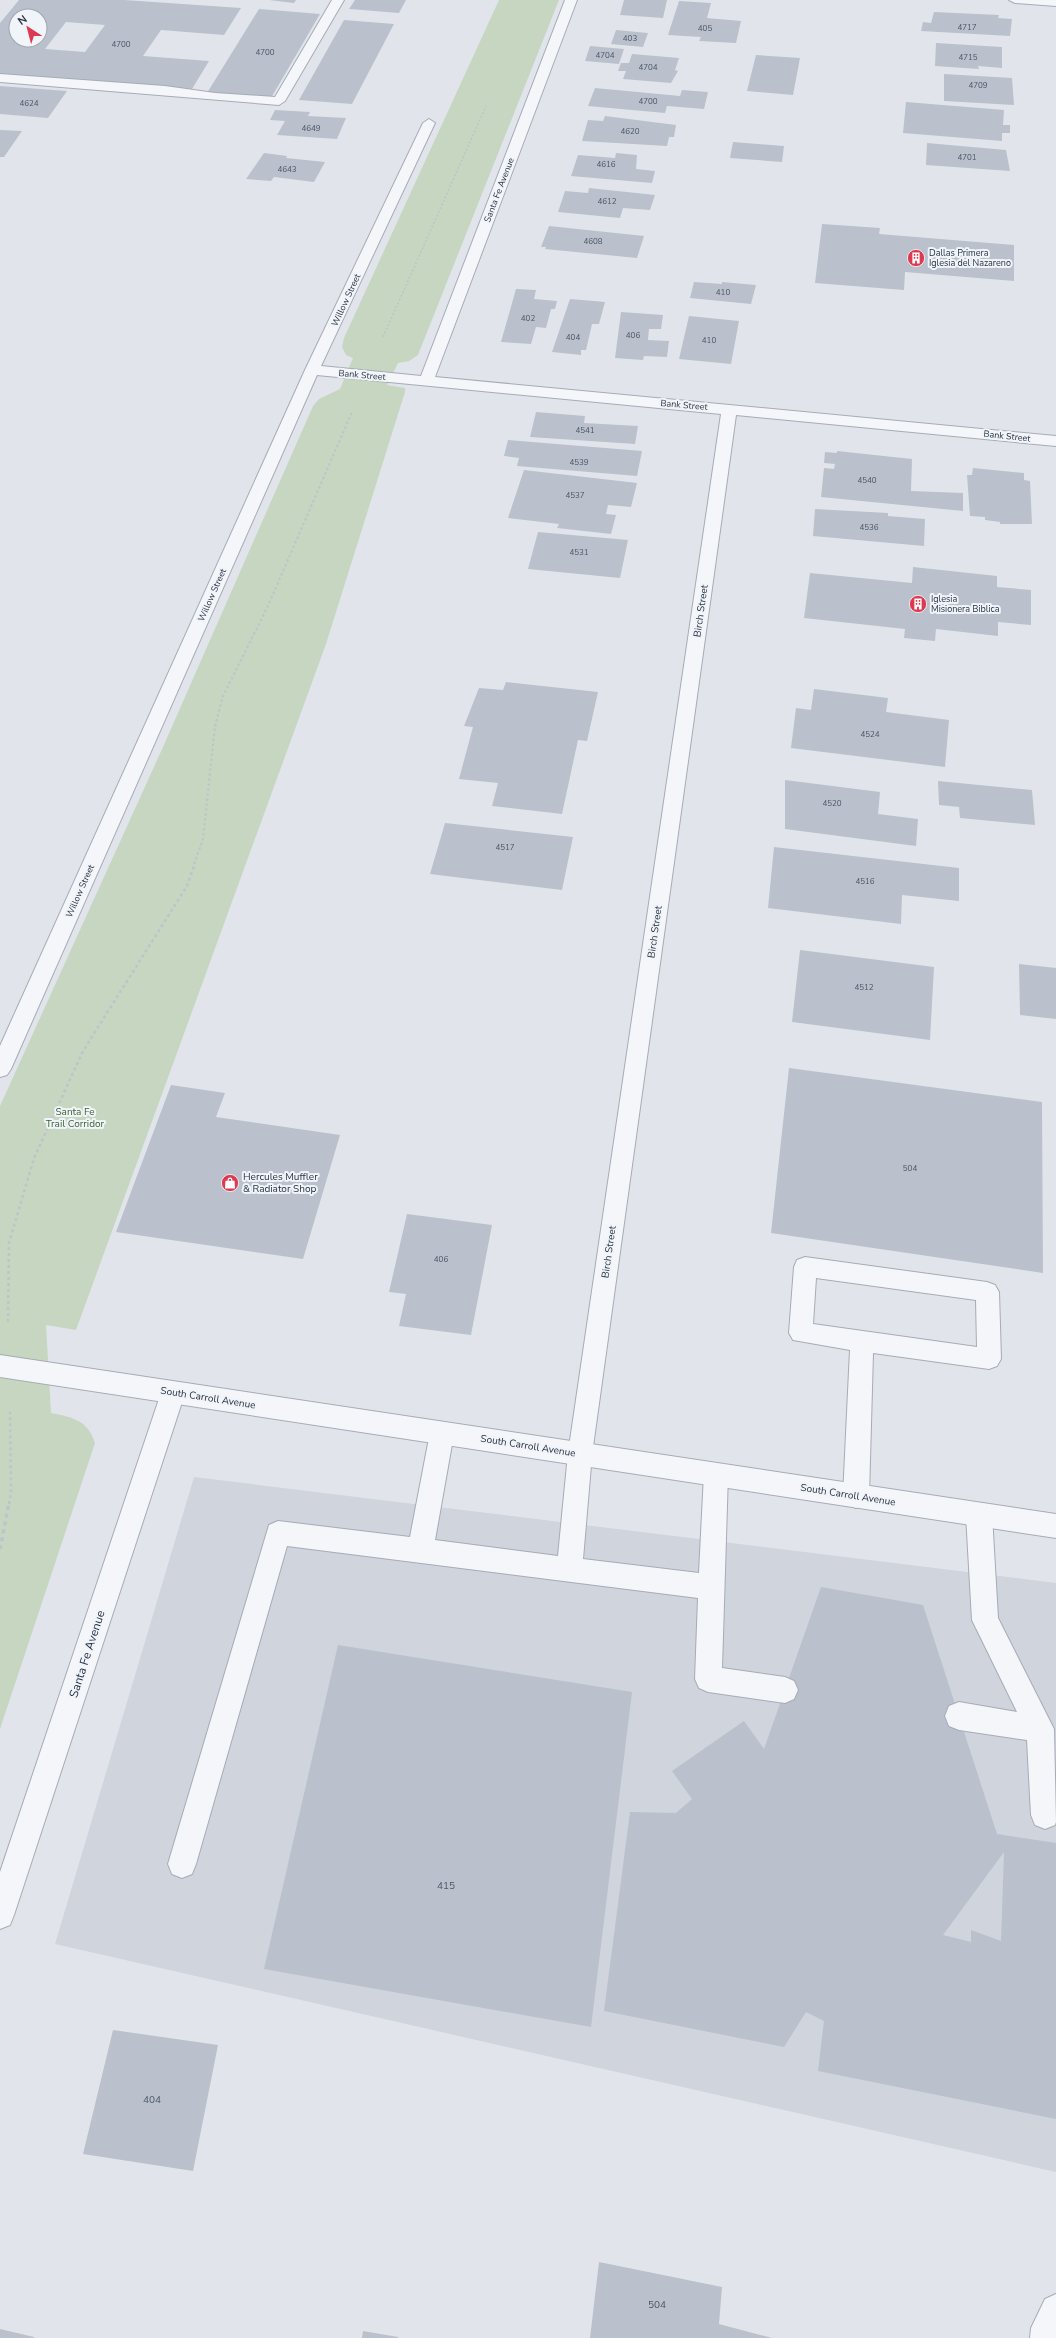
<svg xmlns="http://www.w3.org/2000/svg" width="1056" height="2338" font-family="'Nunito Sans',sans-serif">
  <rect width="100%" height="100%" fill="#e1e5eb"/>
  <!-- built -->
  <path fill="#cfd4dd" d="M194,1477L1056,1583V2172L55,1944Z"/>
  <!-- green -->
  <path fill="#c6d6c1" d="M499,0H559L418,355L409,361L398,363L387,385L405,388V392L326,644L76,1330L46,1325L51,1413C72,1417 88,1420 95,1443L0,1729V1106L163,747L313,406L319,399L340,389L353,358L346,355L342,347L344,338Z"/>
  <!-- building -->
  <path fill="#bac1cc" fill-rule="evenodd" d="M19,0H124L241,8L224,35L161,30L143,56L209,61L192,89L0,74V23ZM16,16H40V40H16ZM66,22L105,25L85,52L45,49Z
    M269,0H296L294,3Z
    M355,0H406L399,13L349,9Z
    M624,0H667L663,18L620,15Z
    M679,1L711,3L707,18L741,21L736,43L699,41L701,37L668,35Z
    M259,9L320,14L271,98L207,93Z
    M934,12L999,15L998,18L1012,19L1010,36L921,31L923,22L931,23Z
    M344,20L394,24L352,104L299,100Z
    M616,30L648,33L643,47L611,44Z
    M936,43L1002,47V68L978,66L979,69L935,66Z
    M590,46L624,49L619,64L585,61Z
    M632,54L679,58L675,70L678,71L671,83L623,79L626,71H618L621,63H629Z
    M756,55L800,58L793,95L747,91Z
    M944,74L1012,78L1014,105L944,101Z
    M0,86L67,91L48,118L0,114Z
    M595,88L680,96L682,90L708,92L704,109L667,106L665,113L588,106Z
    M906,102L1004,110L1003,125H1010V133H1002V141L903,133Z
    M275,110L310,112L308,116L346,118L337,139L277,135L285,121L270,120Z
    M605,116L676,125L674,137H669L667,146L582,141L588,120L603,121Z
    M0,130L22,131L4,157H0Z
    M733,142L784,146L782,162L730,158Z
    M927,143L1006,150L1010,171L926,165Z
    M264,153L287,156L286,158L325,162L314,182L274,177L271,181L246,179Z
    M616,153L637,155L636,169L655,171L652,183L571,176L578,155L615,158Z
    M589,188L655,195L650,210L623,208L620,218L558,212L565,191L588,193Z
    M822,224L880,228L879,234L1014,245V281L905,272L904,290L815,283Z
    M549,226L644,236L637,258L545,249L546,247H541Z
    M694,282L722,284V282L756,285L751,304L690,298Z
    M516,289L536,290L534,299L557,301L555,309H551L546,328L536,327L531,344L501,342Z
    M570,299L605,302L599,324H592L586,350H581V355L552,352Z
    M621,312L663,315L661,329H649L648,340L669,341L667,357L644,356L643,360L615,358Z
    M689,316L739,321L731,364L679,359Z
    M536,412L585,416L584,423L638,426L635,444L530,437Z
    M508,440L642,451L637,476L517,466L519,458L504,456Z
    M837,451L912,459L911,491L963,493V511L821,497L824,468L834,469L835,464L824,463L825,452L837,453Z
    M973,468L1024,473V480L1030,481L1032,524H1000V522L985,520V517L970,516L967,475H972Z
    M524,470L637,483L631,507L608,505L606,514L616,515L611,534L557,528L559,524L508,518Z
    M815,509L888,513V516L925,519L924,546L813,536Z
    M538,532L628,540L620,578L528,569Z
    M913,567L997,576V587L1031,590V625L998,622V636L936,629L935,641L904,638L905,629L804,618L810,573L912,583Z
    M506,682L598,692L587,741L578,740L562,814L492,806L498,783L459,779L473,727L464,726L479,688L503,690Z
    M814,689L888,698L886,712L949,720L945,767L791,748L796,708L811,710Z
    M785,780L880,792L878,814L918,819L916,846L785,829Z
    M938,781L1032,790L1035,825L960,818L959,807L939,805Z
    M445,823L573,837L562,890L430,874Z
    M774,847L959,868V901L902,895L901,924L768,908Z
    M800,950L934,967L930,1040L792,1022Z
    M1019,964L1056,968V1019L1020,1015Z
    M789,1068L1042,1102L1043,1273L771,1233Z
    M171,1085L225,1093L216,1117L340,1135L303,1259L116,1232Z
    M407,1214L492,1225L471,1335L399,1326L406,1294L389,1292Z
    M821,1587L923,1605L997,1834L1056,1843V2119L818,2071L824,2021L806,2012L784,2047L604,2011L630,1812L676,1813L692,1799L672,1771L744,1721L764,1749ZM1004,1852L1001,1941L971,1930V1942L943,1935Z
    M338,1645L632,1692L591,2027L264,1969Z
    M113,2030L218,2045L193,2171L83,2154Z
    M599,2262L722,2287L719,2324L772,2338H590Z
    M0,2329L34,2337V2338H0Z
    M363,2331L398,2337V2338H362Z"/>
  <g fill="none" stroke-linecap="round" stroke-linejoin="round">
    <defs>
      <path id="service" d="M332,0H344L285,101L279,105L0,82V74L165,86L215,93L275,97Z
        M805,1257L987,1282L995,1285L999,1292L1001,1359L997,1366L989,1369L873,1353L869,1496L865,1504L856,1508L847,1504L843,1496L850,1350L793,1340L789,1333L794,1267L797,1260ZM816,1278L976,1300L977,1347L813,1324Z
        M442,1422L451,1425L454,1433L435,1540L558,1556L568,1454L571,1446L580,1443L589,1446L592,1454L583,1559L699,1573L704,1474L707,1466L716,1463L725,1466L728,1474L722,1668L785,1677L794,1681L798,1690L794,1699L785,1703L708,1692L699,1688L695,1679L698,1598L287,1546L196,1864L192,1874L182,1878L172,1874L168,1864L269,1525L278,1521L410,1537L430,1433L433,1425Z
        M979,1503L988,1507L992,1515L998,1618L1054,1729L1056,1822L1055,1825L1045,1829L1035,1825L1031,1815L1027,1740L959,1730L949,1726L945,1716L949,1706L959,1702L1017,1712L972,1620L966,1515L970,1507Z
        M1056,2294V2338H1030L1031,2328L1045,2299Z"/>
      <path id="minor" d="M565,0H577L435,377L1056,436V446L736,415L592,1454L589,1462L580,1465L571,1462L568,1454L721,414L317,375L11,1069L7,1075L0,1077V1046L305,370L423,123L429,119L435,123L321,366L421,376Z
        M1009,0H1056V6L1015,3Z
        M173,1382L182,1385L185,1393L14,1915L10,1925L0,1929V1872L161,1393L164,1385Z"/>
      <path id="tertiary" d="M0,1355L1056,1514V1538L0,1377Z"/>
    </defs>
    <!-- service casing -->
    <use href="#service" stroke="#a5acb6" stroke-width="2"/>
    <!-- minor casing -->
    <use href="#minor" stroke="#a5acb6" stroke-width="2"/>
    <!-- tertiary casing -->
    <use href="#tertiary" stroke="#a5acb6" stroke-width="2"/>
    <!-- path-far3 -->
    <path stroke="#bfc3ca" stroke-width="1.5" stroke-dasharray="2 2" stroke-linecap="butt" d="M383,337L486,106"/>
    <!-- path-far2 -->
    <path stroke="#bfc3ca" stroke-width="2" stroke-dasharray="2.5 2.5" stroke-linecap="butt" d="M194,864L203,839L215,726L223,696L267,608L352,412"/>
    <!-- path-far1 -->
    <path stroke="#bfc3ca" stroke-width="2.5" stroke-dasharray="3 3" stroke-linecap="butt" d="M8,1322L9,1243L34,1158L83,1051L187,886L195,863
      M9,1504L11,1493L10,1412"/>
    <!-- path -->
    <path stroke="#bfc3ca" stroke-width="3.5" stroke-dasharray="4 4" stroke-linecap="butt" d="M0,1549L9,1503"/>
    <!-- service -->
    <use href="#service" fill="#f4f6f9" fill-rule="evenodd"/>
    <!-- minor -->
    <use href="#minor" fill="#f4f6f9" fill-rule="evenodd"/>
    <!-- tertiary -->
    <use href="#tertiary" fill="#f4f6f9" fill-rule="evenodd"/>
  </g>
  <!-- icons -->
  <defs>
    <symbol id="building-disc" viewBox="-11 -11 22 22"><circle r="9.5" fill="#dd3950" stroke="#f1f4f8"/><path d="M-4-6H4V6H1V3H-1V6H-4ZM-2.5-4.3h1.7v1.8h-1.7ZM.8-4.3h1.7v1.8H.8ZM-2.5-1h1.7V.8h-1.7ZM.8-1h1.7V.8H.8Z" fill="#fff"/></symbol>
    <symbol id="shop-disc" viewBox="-11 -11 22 22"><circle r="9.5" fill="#dd3950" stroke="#f1f4f8"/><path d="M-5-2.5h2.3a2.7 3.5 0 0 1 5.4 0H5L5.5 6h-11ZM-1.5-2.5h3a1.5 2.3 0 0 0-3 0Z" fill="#fff"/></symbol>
  </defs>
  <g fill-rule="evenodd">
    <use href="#building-disc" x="906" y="248" width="20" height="20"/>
    <use href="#building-disc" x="908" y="594" width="20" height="20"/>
    <use href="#shop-disc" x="220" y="1173" width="20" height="20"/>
  </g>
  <g text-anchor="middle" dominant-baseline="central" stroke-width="4" stroke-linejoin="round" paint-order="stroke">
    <!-- number labels -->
    <g font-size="8" fill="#4c5667">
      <text x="967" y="27">4717</text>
      <text x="705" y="28">405</text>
      <text x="630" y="38">403</text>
      <text x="121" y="44">4700</text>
      <text x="265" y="52">4700</text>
      <text x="605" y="55">4704</text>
      <text x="968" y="57">4715</text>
      <text x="648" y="67">4704</text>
      <text x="978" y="85">4709</text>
      <text x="648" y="101">4700</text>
      <text x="29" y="103">4624</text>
      <text x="311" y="128">4649</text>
      <text x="630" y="131">4620</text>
      <text x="967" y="157">4701</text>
      <text x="606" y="164">4616</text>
      <text x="287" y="169">4643</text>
      <text x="607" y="201">4612</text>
      <text x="593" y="241">4608</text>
      <text x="723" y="292">410</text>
      <text x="528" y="318">402</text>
      <text x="633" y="335">406</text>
      <text x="573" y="337">404</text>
      <text x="709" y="340">410</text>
      <text x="585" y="430">4541</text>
      <text x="579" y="462">4539</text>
      <text x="867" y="480">4540</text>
      <text x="575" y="495">4537</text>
      <text x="869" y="527">4536</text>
      <text x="579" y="552">4531</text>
      <text x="870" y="734">4524</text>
      <text x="832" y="803">4520</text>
      <text x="505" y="847">4517</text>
      <text x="865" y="881">4516</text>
      <text x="864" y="987">4512</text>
      <text x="910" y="1168">504</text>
      <text x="441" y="1259">406</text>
    </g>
    <!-- far-street labels -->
    <g font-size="9" fill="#273245" stroke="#f1f4f8">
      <text transform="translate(499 190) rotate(-69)">Santa Fe Avenue</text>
      <text transform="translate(346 300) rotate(-65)">Willow Street</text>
      <text transform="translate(362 375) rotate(5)">Bank Street</text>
      <text transform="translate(684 405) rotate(5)">Bank Street</text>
      <text transform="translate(1007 436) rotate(6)">Bank Street</text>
      <text transform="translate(212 595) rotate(-66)">Willow Street</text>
      <text transform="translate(80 891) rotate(-66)">Willow Street</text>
    </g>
    <!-- far-poi labels -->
    <g font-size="9" fill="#273245" stroke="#f1f4f8" text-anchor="start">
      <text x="929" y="253">Dallas Primera<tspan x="929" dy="10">Iglesia del Nazareno</tspan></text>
      <text x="931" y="599">Iglesia<tspan x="931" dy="10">Misionera Biblica</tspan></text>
    </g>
    <!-- street labels -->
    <g font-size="10" fill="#273245" stroke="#f1f4f8">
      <text transform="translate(701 611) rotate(-82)">Birch Street</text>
      <text transform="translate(655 932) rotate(-82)">Birch Street</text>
      <text transform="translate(609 1252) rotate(-82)">Birch Street</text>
      <text transform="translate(208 1398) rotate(9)">South Carroll Avenue</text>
      <text transform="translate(528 1446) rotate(9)">South Carroll Avenue</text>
      <text transform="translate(848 1495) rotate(9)">South Carroll Avenue</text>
    </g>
    <!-- park labels -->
    <g font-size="10" fill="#3b6233" stroke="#f1f4f8">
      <text x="75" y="1112">Santa Fe<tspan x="75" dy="12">Trail Corridor</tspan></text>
    </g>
    <!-- poi labels -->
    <g font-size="10" fill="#273245" stroke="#f1f4f8" text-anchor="start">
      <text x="243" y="1177">Hercules Muffler<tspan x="243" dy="12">&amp; Radiator Shop</tspan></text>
    </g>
    <!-- near-number labels -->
    <g font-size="10" fill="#4c5667">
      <text x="446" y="1886">415</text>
      <text x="152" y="2100">404</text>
      <text x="657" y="2305">504</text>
    </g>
    <!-- near-street labels -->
    <g font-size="12" fill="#273245" stroke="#f1f4f8">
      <text transform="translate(87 1654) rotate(-72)">Santa Fe Avenue</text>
    </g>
  </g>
  <!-- north arrow -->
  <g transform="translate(28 28) rotate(324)"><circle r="19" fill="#f1f4f8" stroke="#a0a6b0"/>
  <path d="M0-3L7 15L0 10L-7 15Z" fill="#dd3950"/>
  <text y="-6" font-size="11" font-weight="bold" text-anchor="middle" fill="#273245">N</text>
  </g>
</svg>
